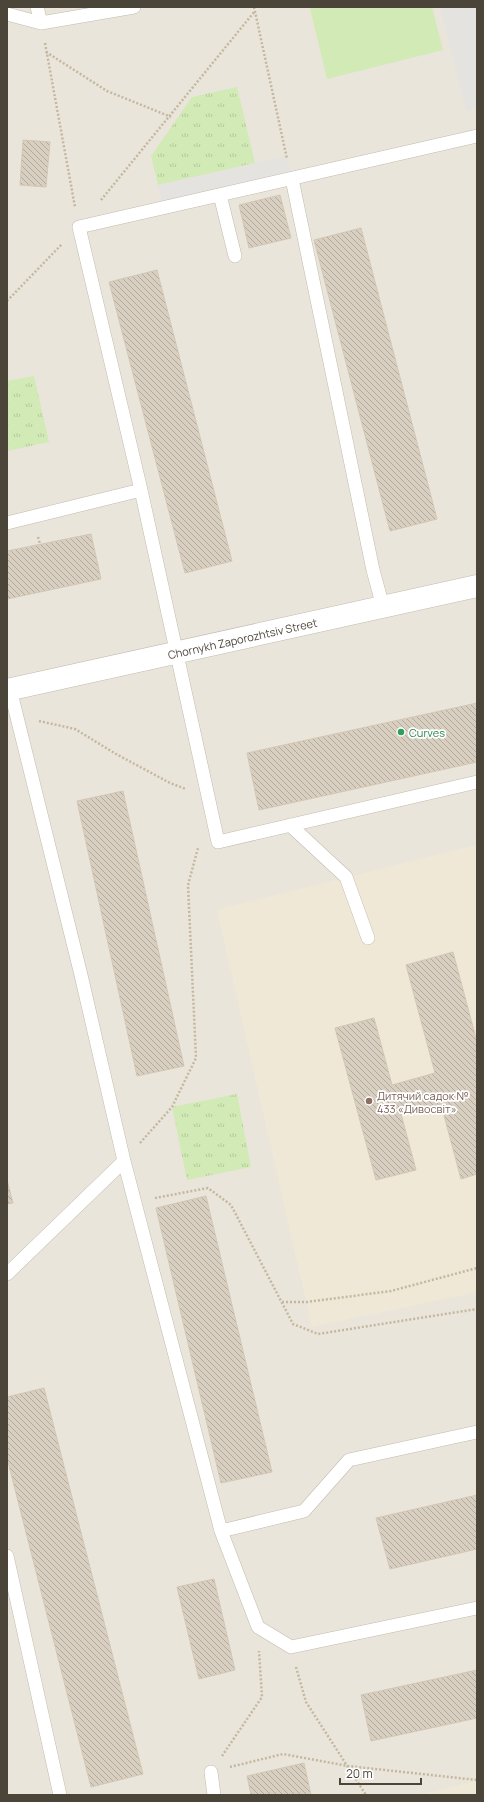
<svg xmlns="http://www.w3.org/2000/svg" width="484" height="1802" font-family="Manrope,sans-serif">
  <defs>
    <pattern id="park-tufts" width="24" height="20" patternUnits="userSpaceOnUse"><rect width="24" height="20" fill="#d2eab5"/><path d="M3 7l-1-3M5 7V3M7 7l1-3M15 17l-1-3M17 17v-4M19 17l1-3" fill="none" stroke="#b6ca9c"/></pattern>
    <pattern id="building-back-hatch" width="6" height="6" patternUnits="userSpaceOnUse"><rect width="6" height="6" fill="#d8cfc1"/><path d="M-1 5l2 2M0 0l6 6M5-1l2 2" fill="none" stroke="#b1aa9e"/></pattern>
  </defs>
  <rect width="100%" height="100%" fill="#f6f3ec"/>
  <!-- residential -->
  <path fill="#eae5da" d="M7,7H477V586L7,690Z
    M477,593V1795H7V697Z"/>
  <!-- education -->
  <path fill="#efe8d6" d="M477,845V1292L312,1327L217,910Z
    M477,1781V1795H419Z"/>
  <!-- green -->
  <path fill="#d2eab5" d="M314,7H432L443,50L327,79L310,8Z"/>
  <!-- park -->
  <path fill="url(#park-tufts)" d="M237,87L255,163L158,185L151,156L192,97Z
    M34,376L49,442L7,451V381Z
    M237,1094L251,1167L187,1180L172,1107Z"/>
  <!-- parking -->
  <path fill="#e5e3e0" d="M440,7H477V108L466,111Z
    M287,156L292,179L163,208L158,185Z"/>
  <!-- building -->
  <path fill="url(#building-back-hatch)" stroke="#d3c7b4" d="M23,140L50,142L46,187L20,185Z
    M280,195L291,238L249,248L239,205Z
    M361,228L437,519L390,531L314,240Z
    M157,270L232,561L185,573L109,282Z
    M91,534L101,579L7,599V551Z
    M477,703V762L259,810L247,753Z
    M123,791L184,1066L137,1076L77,801Z
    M453,952L477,1042V1174L461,1179L441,1104L401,1114L416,1170L376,1180L335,1028L374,1018L392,1085L435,1073L406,965Z
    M7,1180L13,1203L7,1204Z
    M206,1196L272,1472L221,1483L156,1208Z
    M44,1388L143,1774L91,1787L7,1458V1397Z
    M477,1495V1549L390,1569L376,1518Z
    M214,1579L235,1670L199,1679L177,1587Z
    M477,1670V1718L371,1741L361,1695Z
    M304,1763L311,1795H251L247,1776Z"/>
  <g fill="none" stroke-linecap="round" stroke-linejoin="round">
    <defs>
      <path id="lane" d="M37,7L41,23
        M7,14L41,23L134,7
        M477,136L79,227L141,490L218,842L477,782
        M292,179L373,570L383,607
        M220,195L235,256
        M7,523L141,490
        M10,689L81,975L124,1161L221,1531L258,1627L291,1647L477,1608
        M290,825L346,877L368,938
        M7,1274L124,1161
        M221,1531L304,1511L349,1460L477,1432
        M7,1556L60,1795
        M211,1772L214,1795"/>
      <g id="street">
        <path id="s1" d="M7,690L477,586"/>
      </g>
    </defs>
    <!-- lane casing -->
    <use href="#lane" stroke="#c2bbae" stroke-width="14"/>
    <!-- street casing -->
    <use href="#street" stroke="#c2bbae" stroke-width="23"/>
    <!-- path -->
    <path stroke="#c4b79f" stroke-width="2.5" stroke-dasharray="2 2" stroke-linecap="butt" d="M254,7L287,159
      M45,43L75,207
      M46,52L107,91L171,117
      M101,200L255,11
      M7,301L62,244
      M38,537L40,544
      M39,721L75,729L116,754L170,783L186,789
      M140,1143L172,1107L196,1058L188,885L198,848
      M155,1198L208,1188L231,1205L293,1324L318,1334L477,1309
      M282,1302H307L391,1291L477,1268
      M296,1667L306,1702L366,1795
      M222,1756L262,1697L259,1651
      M230,1767L283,1754L348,1766L477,1780"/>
    <!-- lane -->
    <use href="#lane" stroke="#fff" stroke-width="13"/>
    <!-- street -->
    <use href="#street" stroke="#fff" stroke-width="22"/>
  </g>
  <!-- markers -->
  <circle fill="#2e9e5b" stroke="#fff" stroke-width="1.5" cx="401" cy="732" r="4"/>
  <circle fill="#8d6e63" stroke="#fff" stroke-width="1.5" cx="369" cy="1101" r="4"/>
  <g text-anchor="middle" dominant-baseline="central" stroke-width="3.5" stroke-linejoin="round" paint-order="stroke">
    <!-- street labels -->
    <g font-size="11" fill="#4b4439" stroke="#fff">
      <text stroke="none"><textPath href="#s1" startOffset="241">Chornykh Zaporozhtsiv Street</textPath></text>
    </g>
    <!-- leisure labels -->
    <g font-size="11" fill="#27864d" stroke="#fff" text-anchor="start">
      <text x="409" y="732">Curves</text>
    </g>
    <!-- education labels -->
    <g font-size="11" fill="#785e54" stroke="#fff" text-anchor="start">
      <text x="377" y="1095">Дитячий садок №<tspan x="377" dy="13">433 «Дивосвіт»</tspan></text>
    </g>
  </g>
  <!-- border -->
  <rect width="484" height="1802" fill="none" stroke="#4b4439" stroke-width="16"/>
  <!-- scale -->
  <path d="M340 1778v6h81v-6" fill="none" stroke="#4b4439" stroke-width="2"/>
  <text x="346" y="1778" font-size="12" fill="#4b4439" stroke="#ffffff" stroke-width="3" paint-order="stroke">20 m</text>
</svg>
